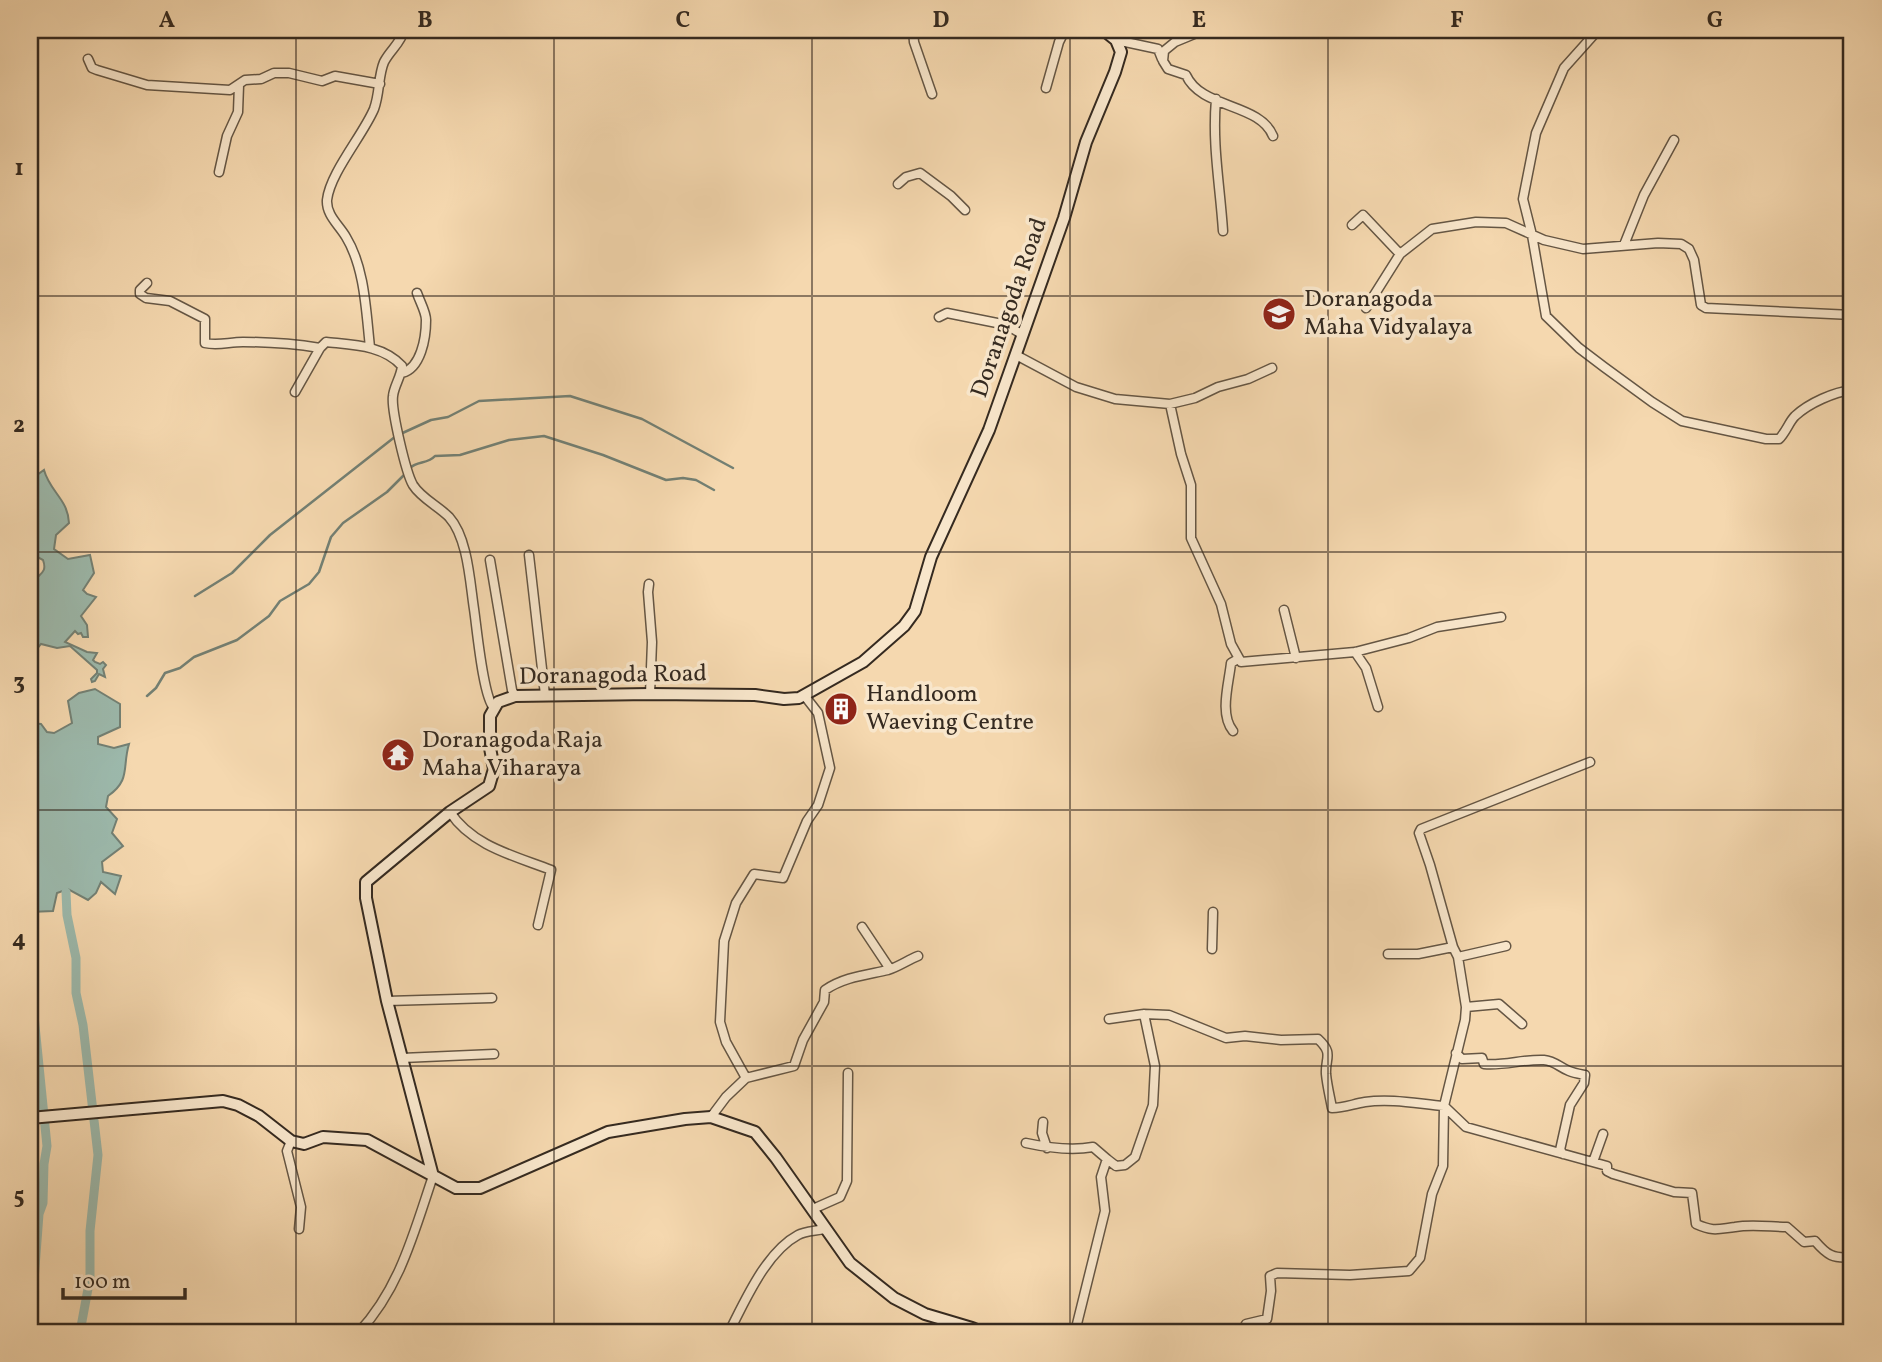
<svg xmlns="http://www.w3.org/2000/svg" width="1882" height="1362" font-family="Vollkorn,serif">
  <rect width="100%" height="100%" fill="#f5d8af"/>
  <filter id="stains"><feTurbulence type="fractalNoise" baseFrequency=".00286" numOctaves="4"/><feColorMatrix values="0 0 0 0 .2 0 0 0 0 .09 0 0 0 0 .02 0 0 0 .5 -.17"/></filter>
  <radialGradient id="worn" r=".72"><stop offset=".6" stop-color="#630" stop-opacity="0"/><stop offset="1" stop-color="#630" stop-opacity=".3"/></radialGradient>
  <!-- water -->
  <path fill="#9cb9ac" stroke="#738074" stroke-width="2" d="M44,470C50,492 68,499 69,523L56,535L54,549L68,559L90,555L94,573L83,590L87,594L96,597L81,616L87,625L88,637H83L81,633L78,634L75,631L65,642L87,652L97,653L93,660L95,662L100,664L103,662L106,665L103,669L105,677L99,674L95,681L92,682L91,679L97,673V670L70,646L57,648L41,644L33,654L30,652V591L33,592L37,588L34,582C38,573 48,574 43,560L30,553V480Z
    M95,689L120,704V727L98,737V744L114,748L129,744C122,767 131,780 108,796L106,807L117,819L112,833L123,846L102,862L103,872L121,876L115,894L101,882L96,893L88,900L68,889L57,893L53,911L30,912V723L41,724L47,732L54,733L72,723L68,701L79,693Z"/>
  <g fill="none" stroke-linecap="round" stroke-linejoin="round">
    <!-- stream -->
    <path stroke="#738074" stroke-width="2.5" d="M410,468C417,461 428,464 435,456L460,455L509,440L544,436L603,455L666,480L683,478L696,480L714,490
      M195,596L232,573L270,535L396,436L431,420L448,417L479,401L570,396L642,419L733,468
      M147,696L156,688L165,673L180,668L194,657L237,640L269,616L280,601L309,584L319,572L331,537L343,523L387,492L406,473"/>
    <!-- canal -->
    <path stroke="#9cb9ac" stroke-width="9" d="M66,892L67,915L76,958V993L83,1025L98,1155L90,1231V1278L80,1332
      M30,976L47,1146L44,1164L43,1203L39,1214L34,1281L30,1304"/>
    <defs>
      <path id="street" d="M913,30L914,42L932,94
        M1204,30L1175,42L1164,51L1163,61L1168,69L1186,75C1201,109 1260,103 1273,136
        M1598,30L1564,68L1536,133L1523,199L1532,235L1546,316L1579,348L1604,367L1652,402L1682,421L1766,439H1779C1786,432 1789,422 1795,416C1809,403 1834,392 1852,390
        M1769,30L1772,32
        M1116,40L1158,49L1162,59
        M88,59L92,68L97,70L147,85L230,90L245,80L261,79L274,73H289L322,81L335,76L380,84
        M1046,88L1059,42L1065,30
        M1216,99C1212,145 1220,185 1223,231
        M219,172L227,136L238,112L239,85
        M898,184L906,177L920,173L951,196L965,210
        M1352,225L1363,215L1400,254
        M1624,245L1644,195L1674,140
        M147,283L140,290V294L146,298L170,301L205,319V343C218,346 229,342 243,342C269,342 295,344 320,348
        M1366,308L1400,254L1432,229L1476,222L1506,223L1544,240L1583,249L1658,243L1681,244L1689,249L1694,260L1701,305L1706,308L1852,315
        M939,317L947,313L1007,325L1023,335
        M370,347C366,312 365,268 346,237C339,225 326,215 327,200C330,173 363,135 374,109C380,93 378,76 384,62C390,50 401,43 404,30
        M1016,355L1076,387L1115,399L1170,404L1195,398L1218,387L1248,379L1272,368
        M402,373C421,368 426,338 426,320C426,312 420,302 417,293
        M295,392L320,348L326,342C353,345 383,345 402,366C401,377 394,386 393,396C391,410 406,473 413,485C421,498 438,506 449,517C468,538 470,583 474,609C477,629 483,697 494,708
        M1170,404L1181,454L1191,485V538L1221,604L1231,644L1241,662L1355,652L1409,638L1437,627L1501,617
        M529,555L545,695
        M490,560L512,690L515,696
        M649,584L648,592L652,642L650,694
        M1284,610L1296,658
        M1355,652L1366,668L1378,707
        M1233,731C1219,714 1229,683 1231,663L1238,659
        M450,812C472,846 515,856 551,870L538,925
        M862,927L890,969
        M1506,946L1458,957L1453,947L1430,865L1419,833L1421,829L1590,762
        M1212,949L1213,912
        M1388,954H1418L1453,947
        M387,1001L492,998
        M1466,1007L1499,1004L1522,1024
        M1109,1019L1144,1014L1169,1015L1226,1038L1245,1036L1281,1040L1318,1039C1334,1054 1325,1057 1326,1074C1327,1085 1330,1097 1332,1108C1344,1108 1353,1104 1365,1102C1391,1098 1419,1104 1444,1106L1465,1020L1466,1007L1458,957
        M1456,1053L1462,1059L1482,1058L1484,1064C1504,1066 1523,1059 1544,1060C1555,1061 1559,1067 1569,1071C1574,1073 1580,1074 1585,1075L1584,1083L1570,1105L1560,1150L1563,1154
        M402,1058L494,1054
        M746,1078L726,1042L720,1022L724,941L736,903L754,874L783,878L807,821L818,805L830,768L818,713L804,695
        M711,1117L726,1097L746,1078L794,1066L803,1040L824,1002L825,990C844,977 866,975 888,970C898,967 908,960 918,956
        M1043,1122L1042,1133L1047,1148
        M291,1141L287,1151L301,1207L299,1229
        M1026,1143C1049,1148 1071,1151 1093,1147L1107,1159L1101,1177L1105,1211L1075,1332
        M1107,1159L1116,1166L1125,1165L1135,1157L1153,1105L1155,1066L1144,1014
        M1593,1162L1603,1134
        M813,1209L840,1197L847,1181L848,1073
        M359,1332C400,1288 414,1232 433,1176
        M729,1332C745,1301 766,1252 798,1235C805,1231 816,1231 824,1229
        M1243,1332L1246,1324L1267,1319L1271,1291L1270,1276L1277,1273L1350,1275L1409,1271L1420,1258L1432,1194L1443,1166L1444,1106L1466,1127L1607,1166V1171L1613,1174L1674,1192L1692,1193L1696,1224C1714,1232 1718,1229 1735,1227C1752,1224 1771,1227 1787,1227L1804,1242L1815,1241C1827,1255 1833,1259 1852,1257"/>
      <path id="secondary" d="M30,1118L223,1101L238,1105L259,1116L291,1141L304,1144L323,1137L367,1140L456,1188H480L608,1132L685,1119L711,1117L755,1132L776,1158L850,1263L894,1298L925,1314L972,1328L981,1332
        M433,1176L387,1001L366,898V882L450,812L489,786L494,769L490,748V716L498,702L515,696L650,694L755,695L784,699L799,698L863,662L904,626L915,611L931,557L989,430L1064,218L1086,142L1115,72L1121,52L1116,40L1106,32L1099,30"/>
    </defs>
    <!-- street casing -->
    <use href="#street" stroke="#655644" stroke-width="11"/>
    <!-- secondary casing -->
    <use href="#secondary" stroke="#352a20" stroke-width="14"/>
    <!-- street -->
    <use href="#street" stroke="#f8e6cb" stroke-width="8"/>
    <!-- secondary -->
    <use href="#secondary" stroke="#f8e6cb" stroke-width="10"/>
  </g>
  <!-- grid -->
  <path fill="none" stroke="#352a20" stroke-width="2" stroke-opacity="0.55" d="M296,30V1332M554,30V1332M812,30V1332M1070,30V1332M1328,30V1332M1586,30V1332M30,296H1852M30,552H1852M30,810H1852M30,1066H1852"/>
  <!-- icons -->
  <defs>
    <symbol id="school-disc" viewBox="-11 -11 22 22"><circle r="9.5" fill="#8f2418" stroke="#f8e6cb"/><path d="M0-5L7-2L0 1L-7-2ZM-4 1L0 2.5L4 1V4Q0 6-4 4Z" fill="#fff"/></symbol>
    <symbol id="building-disc" viewBox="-11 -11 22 22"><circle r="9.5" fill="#8f2418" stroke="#f8e6cb"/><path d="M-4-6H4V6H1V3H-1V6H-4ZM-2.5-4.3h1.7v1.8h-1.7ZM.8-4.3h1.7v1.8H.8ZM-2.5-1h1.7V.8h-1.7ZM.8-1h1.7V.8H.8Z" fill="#fff"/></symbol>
    <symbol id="temple-disc" viewBox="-11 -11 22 22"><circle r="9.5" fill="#8f2418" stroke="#f8e6cb"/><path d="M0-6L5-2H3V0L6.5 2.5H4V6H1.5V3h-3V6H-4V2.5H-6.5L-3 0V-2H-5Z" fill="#fff"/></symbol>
  </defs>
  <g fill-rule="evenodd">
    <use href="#school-disc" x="1260" y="295" width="38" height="38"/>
    <use href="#building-disc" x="822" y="690" width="38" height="38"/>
    <use href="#temple-disc" x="379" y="736" width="38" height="38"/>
  </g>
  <g text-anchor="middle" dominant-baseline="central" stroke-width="7" stroke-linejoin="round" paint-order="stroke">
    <!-- poi labels -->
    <g font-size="24" fill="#352a20" stroke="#f8e6cb" text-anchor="start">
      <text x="1304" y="300">Doranagoda<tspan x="1304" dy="28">Maha Vidyalaya</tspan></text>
      <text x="866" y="695">Handloom<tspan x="866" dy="28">Waeving Centre</tspan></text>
      <text x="422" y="741">Doranagoda Raja<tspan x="422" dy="28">Maha Viharaya</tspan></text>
    </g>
    <!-- street labels -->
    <g font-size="24" fill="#352a20" stroke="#f8e6cb">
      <text transform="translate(1010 308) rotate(-71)">Doranagoda Road</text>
      <text transform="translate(613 676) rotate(-1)">Doranagoda Road</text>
    </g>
  </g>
  <!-- margin -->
  <rect width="1882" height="1362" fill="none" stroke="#f5d8af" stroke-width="77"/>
  <!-- scale -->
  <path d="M63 1288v10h122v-10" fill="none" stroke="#352a20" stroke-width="3.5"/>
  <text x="74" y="1288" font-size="21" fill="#352a20" stroke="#f8e6cb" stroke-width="5" paint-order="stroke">100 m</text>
  <rect x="38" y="38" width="1805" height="1286" fill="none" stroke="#352a20" stroke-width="2.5"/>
  <g font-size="23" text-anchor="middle" font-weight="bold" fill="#352a20">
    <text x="167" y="27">A</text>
    <text x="425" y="27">B</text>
    <text x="683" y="27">C</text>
    <text x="941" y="27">D</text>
    <text x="1199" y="27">E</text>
    <text x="1457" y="27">F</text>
    <text x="1715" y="27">G</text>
    <text x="19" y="175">1</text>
    <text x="19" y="432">2</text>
    <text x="19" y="689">3</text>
    <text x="19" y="946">4</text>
    <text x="19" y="1203">5</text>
  </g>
  <rect width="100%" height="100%" filter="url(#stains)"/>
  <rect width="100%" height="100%" fill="url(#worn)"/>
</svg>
